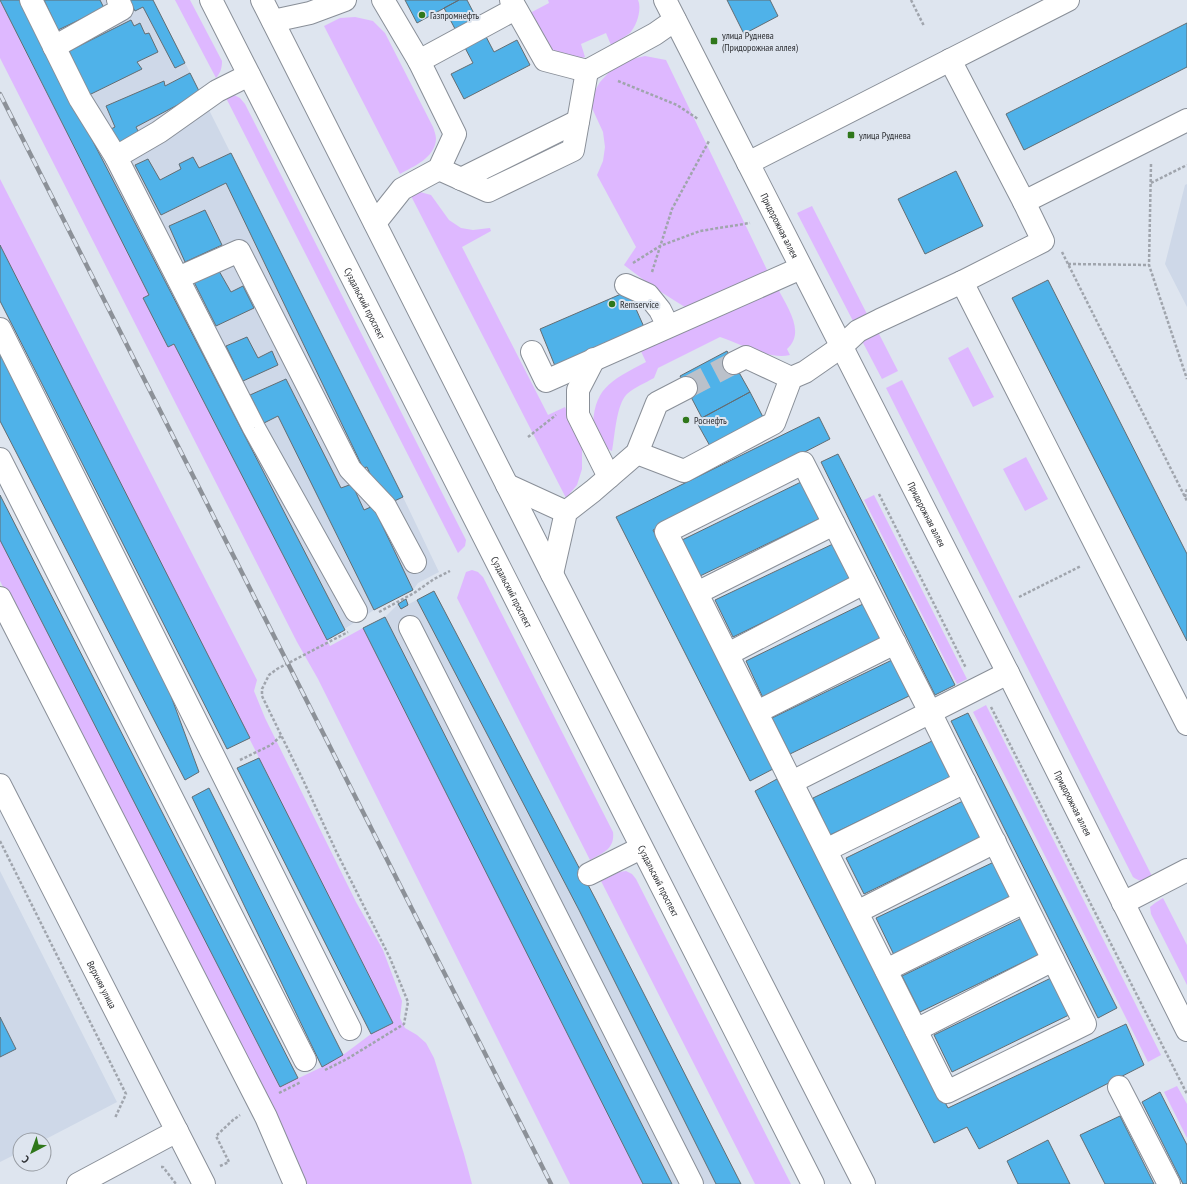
<svg xmlns="http://www.w3.org/2000/svg" width="1187" height="1184" font-family="'PT Sans Narrow',sans-serif">
  <rect width="100%" height="100%" fill="#dee5ef"/>
  <!-- built -->
  <path fill="#ced8e8" d="M0,0H153L204,100L403,497L439,572L418,583L413,590L374,610L327,640L174,344L168,347L143,298L149,295Z
    M1187,184V307L1165,264L1185,185Z
    M434,591L596,900L741,1184H643L363,628L385,617L398,604L406,599L409,604Z
    M0,871L117,1102L44,1140H20V1152L0,1162Z"/>
  <!-- green -->
  <path fill="#deb8ff" d="M175,0H190L222,61C222,69 220,73 216,78Z
    M548,0H638C642,9 637,25 630,33C625,37 617,41 611,45L606,33L581,44L585,57L579,59L556,54L546,44L530,13L549,3Z
    M0,1L149,295L143,298L168,347L174,344L330,646L363,628L643,1184H570L318,679L297,642L0,58Z
    M355,17L373,21L385,33L433,127C434,130 436,135 436,139C435,158 414,166 400,174L324,26L340,18Z
    M645,56L666,60L769,274L688,309L653,287L624,265L636,247L597,175L603,161L605,147L603,132L592,108L593,94L600,82L612,69L628,60Z
    M234,95L240,98L245,104L466,540L465,546L458,553L225,96Z
    M0,179L257,680L254,691L265,718L356,902L383,950L402,1001L400,1018L405,1028L417,1035L426,1043L434,1058L464,1154L472,1184H305L0,581V540L280,1087L322,1067L343,1055L371,1034L393,1023L0,245Z
    M420,192L431,195L449,220L461,228L473,230L490,228L491,231L462,247L548,415L565,407L582,445V469L577,485L566,498L410,194Z
    M812,206L867,314L853,321L797,213Z
    M778,289C787,307 806,332 787,349L790,355C769,360 741,344 720,337L658,368L654,378C645,383 635,387 627,394C616,405 615,436 612,451L606,448L593,435C592,389 608,382 646,362L639,347Z
    M877,330L898,371L882,379L861,339Z
    M968,347L994,397L973,407L948,358Z
    M902,380L1153,878C1145,882 1140,882 1133,877L886,388Z
    M1026,457L1048,499L1025,511L1003,469Z
    M874,495L967,679L957,684L864,500Z
    M472,570L478,572L483,577L613,832C615,849 603,853 590,860L457,598L466,572Z
    M986,705L1161,1055L1148,1062L973,712Z
    M626,871L632,874L636,879L791,1184H755L601,881L619,872Z
    M1163,898L1187,945V985L1151,914L1150,907L1155,903Z
    M1177,1086L1187,1104V1138L1164,1092Z"/>
  <!-- building -->
  <path fill="#4fb2e9" stroke="#636d73" d="M0,0H20L345,630L327,640L174,344L168,347L143,298L149,295Z
    M44,0H100L104,8L58,30Z
    M129,0H153L185,63L175,68L143,7L135,11Z
    M405,0H459L417,23Z
    M459,0H467L494,52L517,40L530,65L464,99L451,74L473,63L444,8Z
    M727,0H770L778,16L744,34Z
    M131,20L134,26L140,23L145,34L149,33L158,52L137,62L142,69L89,95L69,51Z
    M1187,23V67L1024,150L1006,114Z
    M190,73L200,93L136,127L139,133L119,143L111,129L115,127L106,106L164,81L165,86Z
    M231,153L403,497L390,503L381,485L376,487L367,467L363,468L226,183L161,215L135,165L148,159L160,180L181,169L179,164L193,157L199,168Z
    M956,171L983,226L925,254L898,199Z
    M205,210L222,245L185,262L169,226Z
    M0,245L250,738L227,749L0,301Z
    M219,271L231,292L243,286L254,308L216,326L194,282Z
    M1048,280L1187,554V641L1012,298Z
    M628,291L644,327L555,366L540,329Z
    M247,337L258,358L272,351L278,365L243,381L226,346Z
    M0,349L154,650L199,772L185,780L0,421Z
    M727,351L750,392L702,418L680,376Z
    M286,379L341,488L352,484L364,510L373,506L413,590L374,610L278,416L264,423L250,395Z
    M750,392L763,417L710,446L696,421Z
    M819,417L830,439L653,530L773,769L750,781L616,517Z
    M838,454L955,685L935,695L821,462Z
    M801,482L819,519L700,576L682,540Z
    M0,495L298,1078L280,1087L0,540Z
    M835,543L852,579L733,637L715,600Z
    M434,591L596,900L741,1184H716L579,910L417,600Z
    M406,599L408,605L401,609L398,604Z
    M865,603L883,640L763,698L746,661Z
    M385,617L672,1184H643L363,628Z
    M892,660L909,696L790,754L772,718Z
    M968,713L1117,1008L1098,1018L951,721Z
    M932,741L950,777L830,835L813,798Z
    M259,758L393,1023L371,1034L237,768Z
    M777,779L948,1108L1126,1024L1144,1065L979,1149L967,1127L934,1143L755,791Z
    M209,788L343,1055L322,1067L192,797Z
    M965,800L983,836L864,894L846,858Z
    M996,861L1013,897L894,955L876,918Z
    M1022,918L1040,954L920,1012L902,976Z
    M1053,977L1071,1014L952,1072L934,1035Z
    M0,1017L16,1049L0,1057Z
    M1160,1092L1187,1145V1184H1183L1142,1102Z
    M1120,1116L1154,1184H1105L1080,1135Z
    M1048,1140L1070,1184H1018L1007,1161Z"/>
  <g fill="none" stroke-linecap="round" stroke-linejoin="round">
    <!-- minor-tunnel -->
    <path stroke="#bbc1ca" stroke-width="22" stroke-dasharray="22 11" stroke-linecap="butt" d="M686,388L734,363"/>
    <defs>
      <g id="minor">
        <path d="M31,0L80,99L116,157"/>
        <path d="M511,0L545,60L587,71L655,34L675,20"/>
        <path id="s1" d="M665,0L1008,673L1187,1030"/>
        <path d="M273,21L310,13L345,0"/>
        <path d="M54,47L122,9L118,0"/>
        <path d="M950,60L1024,202"/>
        <path d="M419,61L515,9"/>
        <path d="M249,75L217,91L159,132L116,157L254,428L356,611"/>
        <path d="M748,163L1068,0"/>
        <path d="M439,169L488,191L573,150L587,71"/>
        <path d="M461,179L578,121"/>
        <path d="M375,223L402,189L439,169L455,134L419,61L383,0"/>
        <path d="M178,278L239,251L350,469L385,506L415,562"/>
        <path d="M962,282L1187,724"/>
        <path d="M626,285L648,295L660,310L668,326"/>
        <path d="M0,329L350,1029"/>
        <path d="M532,352L546,381L801,268"/>
        <path d="M594,359L578,390V415L609,477"/>
        <path d="M734,363L746,357L791,378"/>
        <path d="M637,453L684,471L774,423L791,378L805,372L841,347L858,331L880,320L962,282L1043,241L1024,202L1187,120"/>
        <path d="M0,459L305,1060"/>
        <path d="M803,463L930,712L1085,1024L947,1092L666,532Z"/>
        <path d="M507,485L566,512"/>
        <path d="M552,574L566,512L593,491L637,453L657,403L686,388"/>
        <path d="M697,593L834,524"/>
        <path d="M0,598L266,1117L295,1184"/>
        <path d="M410,627L692,1184"/>
        <path d="M728,654L864,583"/>
        <path d="M757,712L895,643"/>
        <path d="M792,782L1008,673"/>
        <path id="s2" d="M0,785L204,1184"/>
        <path d="M826,850L965,782"/>
        <path d="M589,874L641,848"/>
        <path d="M1123,903L1187,870"/>
        <path d="M857,912L995,842"/>
        <path d="M886,970L1024,902"/>
        <path d="M916,1030L1053,960"/>
        <path d="M1119,1087L1169,1184"/>
        <path d="M78,1184L177,1131"/>
      </g>
      <g id="major">
        <path id="s3" d="M211,0L813,1184"/>
        <path d="M262,0L552,574L864,1184"/>
      </g>
    </defs>
    <!-- minor casing -->
    <use href="#minor" stroke="#898f98" stroke-width="24"/>
    <!-- major casing -->
    <use href="#major" stroke="#898f98" stroke-width="24"/>
    <!-- path -->
    <path stroke="#a0a5ad" stroke-width="2.5" stroke-dasharray="3 2" stroke-linecap="butt" d="M911,0L924,26
      M618,81L677,105L698,119
      M1151,164L1149,265L1187,379
      M1151,183L1187,165
      M1062,252L1187,501
      M633,263L660,246L700,231L750,223
      M1068,264L1149,265
      M652,272L672,209L709,141
      M528,437L556,415
      M879,494L966,668
      M1185,497L1187,489
      M1019,597L1081,566
      M379,612L414,593L434,579L450,571
      M991,707L1187,1094
      M240,760L271,745L281,736
      M0,841L126,1094L115,1118
      M325,1070L347,1059L404,1024L408,1002L390,958L336,851L304,782L262,696V689L269,675L277,669L348,632
      M279,1093L301,1082
      M220,1166L229,1162L216,1136L233,1120L240,1115
      M161,1167H163L176,1184"/>
    <!-- minor -->
    <use href="#minor" stroke="#fff" stroke-width="22"/>
    <!-- major -->
    <use href="#major" stroke="#fff" stroke-width="22"/>
    <defs>
      <path id="rail" d="M0,94L551,1184"/>
    </defs>
    <!-- rail casing -->
    <use href="#rail" stroke="#8c9198" stroke-width="4.5"/>
    <!-- rail -->
    <use href="#rail" stroke="#dee5ef" stroke-width="3" stroke-dasharray="9" stroke-linecap="butt"/>
  </g>
  <!-- markers -->
  <g fill="#2f771a" stroke="#dee5ef" stroke-width="1.5">
    <circle cx="422" cy="15" r="4"/>
    <rect x="710" y="37" width="8" height="8" rx="2"/>
    <rect x="847" y="131" width="8" height="8" rx="2"/>
    <circle cx="612" cy="304" r="4"/>
    <circle cx="686" cy="420" r="4"/>
  </g>
  <g text-anchor="middle" dominant-baseline="central" stroke-width="4" stroke-linejoin="round" paint-order="stroke">
    <!-- poi labels -->
    <g font-size="10" fill="#2e3034" stroke="#dee5ef" text-anchor="start">
      <text x="430" y="15">Газпромнефть</text>
      <text x="722" y="35">улица Руднева<tspan x="722" dy="12">(Придорожная аллея)</tspan></text>
      <text x="859" y="135">улица Руднева</text>
      <text x="620" y="304">Remservice</text>
      <text x="694" y="420">Роснефть</text>
    </g>
    <!-- street labels -->
    <g font-size="10" fill="#2e3034" stroke="#dee5ef">
      <text stroke="none"><textPath href="#s1" startOffset="253">Придорожная аллея</textPath></text>
      <text stroke="none"><textPath href="#s3" startOffset="340">Суздальский проспект</textPath></text>
      <text stroke="none"><textPath href="#s1" startOffset="577">Придорожная аллея</textPath></text>
      <text stroke="none"><textPath href="#s3" startOffset="664">Суздальский проспект</textPath></text>
      <text stroke="none"><textPath href="#s1" startOffset="901">Придорожная аллея</textPath></text>
      <text stroke="none"><textPath href="#s3" startOffset="988">Суздальский проспект</textPath></text>
      <text stroke="none"><textPath href="#s2" startOffset="224">Верхняя улица</textPath></text>
    </g>
  </g>
  <!-- north arrow -->
  <g transform="translate(32 1152) rotate(221)"><circle r="19" fill="#dee5ef" stroke="#989da4"/>
  <path d="M0-3L7 15L0 10L-7 15Z" fill="#2f771a"/>
  <text y="-6" font-size="11" font-weight="bold" text-anchor="middle" fill="#2e3034">С</text>
  </g>
</svg>
